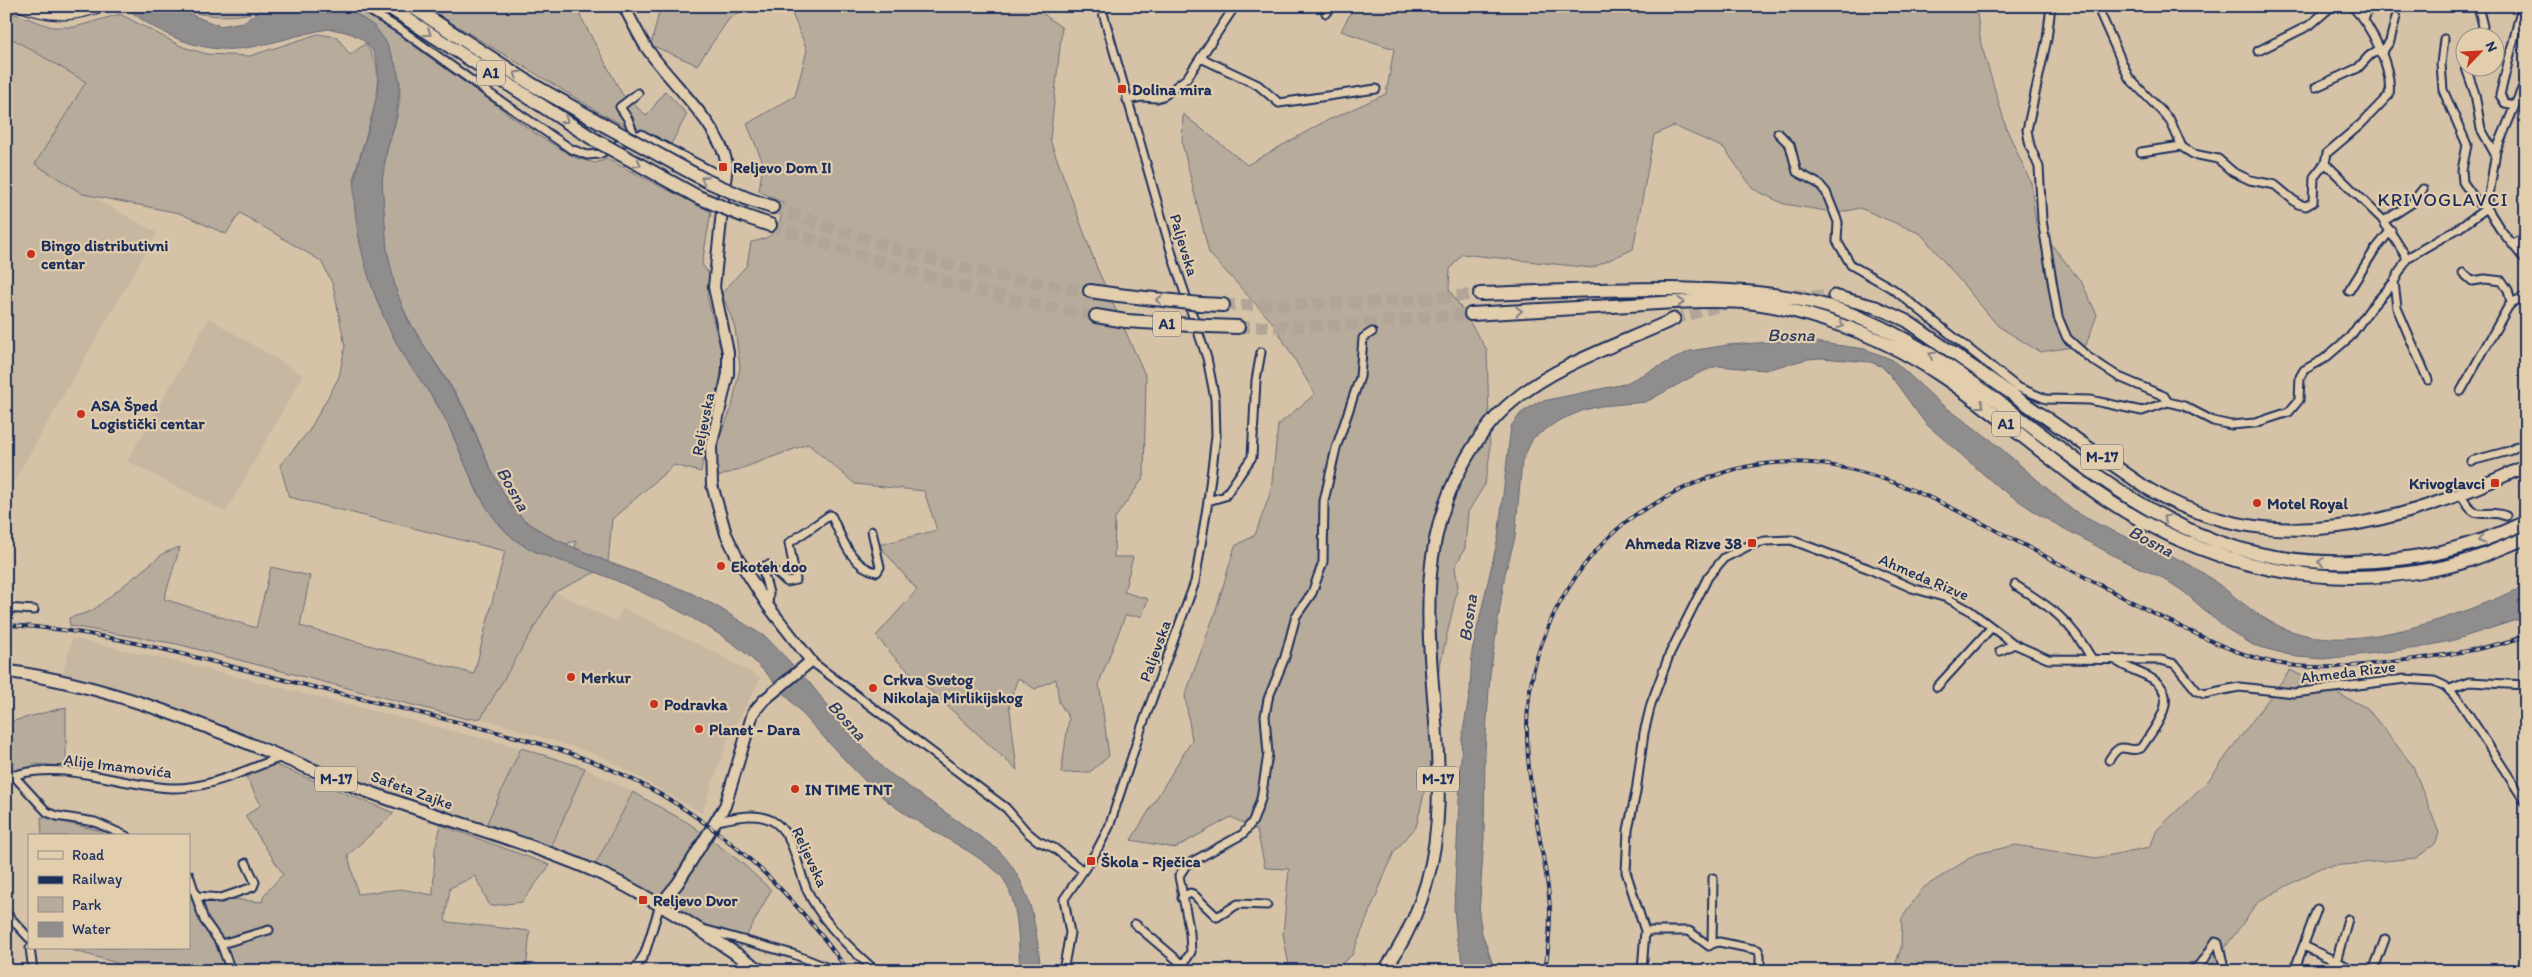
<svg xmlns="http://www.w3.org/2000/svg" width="2532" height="977" font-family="Itim,sans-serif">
  <rect width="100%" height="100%" fill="#d6c3a7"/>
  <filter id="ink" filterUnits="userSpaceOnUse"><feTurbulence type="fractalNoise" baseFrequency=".02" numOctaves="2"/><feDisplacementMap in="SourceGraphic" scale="10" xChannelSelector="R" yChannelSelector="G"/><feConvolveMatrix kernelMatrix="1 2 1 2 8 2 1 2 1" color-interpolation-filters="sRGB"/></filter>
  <g filter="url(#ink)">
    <!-- built -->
    <path fill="#c7b7a1" d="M6,35L86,82L35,164L157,233L6,495Z
      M209,318L303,375L226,512L127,461Z
      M555,592L616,621L623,608L718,654L761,678L729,738L702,813L601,756L481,718Z
      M72,638L186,664L521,748L585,768L633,792L592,871L250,745L61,680Z"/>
    <!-- green -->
    <path fill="#b7ab9b" stroke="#696d7c" d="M169,6H267C246,22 192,16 169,6Z
      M344,6H354L382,23L539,136L576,158L595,163L607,159L711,212L702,264L711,277L707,296L722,355L720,387L707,425L701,472L674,465L612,519L608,562L575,548L576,541L565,544C547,535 528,526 515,511C490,481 481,439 463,406C441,367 411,333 396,292C384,258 383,218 382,183C382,146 407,112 398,75C391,43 372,22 344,6Z
      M445,6H575L622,94L647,116L665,91L687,114L669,148L602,114L439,15Z
      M657,6H751L729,19L697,65L651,45L659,12Z
      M789,6H1033L1062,28L1050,140L1097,268L1146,377L1144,477L1115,518L1114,557H1133L1124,592L1148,599L1142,616H1125L1099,683L1109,756L1090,772L1061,773L1069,718L1059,702L1056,679L1035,689L1018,678L1009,702L1017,770L896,659L876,636L917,590L879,545L937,530L924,491L855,484L808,444L718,477L716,446L732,407L740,367L735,328L722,293L747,265L751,242C776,238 781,227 783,203L759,191L763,163L747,124L795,96L807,50Z
      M1354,6H1976L1981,44L2007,130L2031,183L2036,225L2082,283L2097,315L2086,345L2040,352L1998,326L1921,234L1860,208L1838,213L1784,204L1753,189L1724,148L1674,126L1654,135L1633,249L1592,268L1462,254L1450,269L1449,289L1487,350L1490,453L1485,484L1468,512L1465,548L1455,567L1458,586L1432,701L1433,755L1416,827L1394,852L1352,955L1332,971H1290L1283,934L1289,869L1265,868L1257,830L1231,817L1175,848L1131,840L1192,740L1185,696L1215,613L1235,546L1255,535L1271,491L1278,425L1315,394L1273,323L1209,253L1182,143L1183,114L1247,165L1322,123L1386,94L1394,49L1341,31Z
      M6,11L52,27H75L120,14L183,47L207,54L250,56L318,34L337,37L350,55L366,43L377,67L378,96L354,176L359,233L371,283L380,308L400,349L444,415L479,496L525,547L596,572L555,592L481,718L467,719L177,644L70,626L69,618L92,611L164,553L180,547L164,599L256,628L271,567L310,576L300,626L474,674L505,551L289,497L280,465L309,431L339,377L345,346L333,285L321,261L240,213L226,234L179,213L83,194L35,164L86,82L6,35Z
      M2290,670L2367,708L2413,766L2439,833L2435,844L2416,858L2322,867L2259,901L2208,971H1893L1901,948L1902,918L1923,888L1976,854L2016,845L2096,858L2150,847L2157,830L2208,781Z
      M66,707V766L33,764L14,782L6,784V723Z
      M521,748L585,768L550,850L487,823Z
      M273,764L394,813L348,855L358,894L401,889L433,895L435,849L441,825L550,865L522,902L490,906L475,876L450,888L445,920L447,922L530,931L526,971H116L117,963L65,948H189V895L262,902L264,895L283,874L245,816L261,805L246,777Z
      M633,792L690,824L742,863L771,890L737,954L592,871Z
      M41,817L102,831H103L100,836H42Z"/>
    <!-- water -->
    <path fill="#908d8d" stroke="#61677a" d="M124,6H169L220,26L243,22L267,6H344L374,26L385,40L395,63L400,82L396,119L387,149L382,181L387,250L396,290L408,320L463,407L492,472L509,503L524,520L552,538L608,562L689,592L718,607L767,638L809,682L846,729L885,770L996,848C1031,881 1036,925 1041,971H1020C1018,939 1020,901 1000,874C961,841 910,824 872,788C844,760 817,730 791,701C770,677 750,653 722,636C683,611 638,589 595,572C568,561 535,557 513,538C474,505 466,457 443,415C433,395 419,379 407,361C377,314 355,247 354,192C353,143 424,37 328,29C300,34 273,44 245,48C201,55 156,33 124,6Z
      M1799,340L1865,349L1893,360L1940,403L1991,440L2070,508C2107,533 2151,544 2190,565C2221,582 2250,614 2281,627C2351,659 2459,615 2526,586V617L2454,640L2418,648L2324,659L2297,657L2253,645L2224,627L2184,592L2163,578L2122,560L2041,516L1997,486L1925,423L1890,375L1881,366L1870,362L1821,358L1808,359L1765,370L1717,366L1699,373L1646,402L1601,406L1584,410L1558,421L1533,438L1522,461L1515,538L1505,574L1490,674L1485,750L1484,837L1479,914L1482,933L1495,971H1466L1457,941L1454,908L1462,737L1470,691L1472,651L1498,538L1511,426L1521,413L1538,402L1624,384L1690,351L1728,345Z"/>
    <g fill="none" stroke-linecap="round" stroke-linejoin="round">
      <!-- minor-tunnel -->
      <path stroke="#b1a598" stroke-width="7" stroke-dasharray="7 3.5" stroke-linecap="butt" d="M2506,516L2526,538"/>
      <!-- primary-tunnel -->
      <path stroke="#b1a598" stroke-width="11" stroke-dasharray="11 5.5" stroke-linecap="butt" d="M1795,295L1834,296
        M1674,319L1728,304"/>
      <!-- motorway-tunnel -->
      <path stroke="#b1a598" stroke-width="12" stroke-dasharray="12 6" stroke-linecap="butt" d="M772,207C875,244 982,279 1090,291
        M770,225C876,263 985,297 1096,316
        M1223,305C1309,305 1394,303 1480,294
        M1238,327L1339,326L1471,314"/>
      <defs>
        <path id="minor" d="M362,6L403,31L486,91L571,149L587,155L599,154L641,134L725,178
          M1324,6L1326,13L1333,6
          M2097,6L2129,78L2170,120L2182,147L2193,154L2218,159L2233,172L2250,180L2275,185L2298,204L2306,206L2313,202L2314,177L2325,163
          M2107,6H2112
          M2352,6C2371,26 2393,67 2389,95L2360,125L2327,153L2325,163L2382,219L2407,258L2459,228L2487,208L2496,151L2526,79
          M2478,6L2483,26L2480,38
          M2364,20L2369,6
          M2444,39L2441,64L2443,90L2467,145L2462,170L2463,182L2477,202L2487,208L2500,229L2526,261
          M2258,51L2310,25L2332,6
          M2381,54L2390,41L2396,17
          M1201,58L1258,85L1279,103L1376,89
          M2466,68L2475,94L2481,129L2495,154
          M2316,87L2358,68L2369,56L2379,49
          M1127,100L1141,97L1157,98L1165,95L1187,78L1235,6
          M2515,105L2505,103L2500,95L2522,6
          M1778,133L1790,145L1797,172L1819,184L1826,192L1838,222L1837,241L1851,265L1893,289L2017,387L2046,399L2090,400L2142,411L2168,402L2164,396L2119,377L2088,357L2067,338L2058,317L2042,220L2039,167L2030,146L2027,130L2047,39L2051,6
          M635,137L628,119L620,107L638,93
          M2141,152L2181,146
          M2384,221L2412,203L2423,189
          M2513,244L2526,237
          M2463,273L2472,281L2485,279L2502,281L2508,290L2511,303
          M2394,282L2397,308L2428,380
          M2349,291L2374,251L2391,230
          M2461,391L2508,307L2513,302L2526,296
          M2168,402L2184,406L2213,421L2231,425L2255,423L2289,412L2299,400L2300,377L2304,370L2324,359L2350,337L2370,309L2394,282L2407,258
          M2471,461L2509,451L2526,442
          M2461,494C2477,526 2482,507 2506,516
          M1208,501L1225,496L1252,457L1256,380L1261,352
          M2015,585C2052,608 2069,619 2092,659
          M768,605L769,593L762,567L768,565L787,582L796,580L789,543L830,515L832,517C842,538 851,567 877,572L880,567L872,531
          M6,608L34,610
          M2000,651L2014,644
          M811,661L1006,808L1027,832L1038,841L1054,848L1082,870
          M1937,687L1991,628
          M2450,689L2469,682L2526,685
          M2109,760C2123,737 2126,755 2141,748C2156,726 2183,695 2149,677C2137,671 2125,668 2114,659
          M13,775L47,812L57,816L95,822L126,836
          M6,778C59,757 118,786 172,788C209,789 247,769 282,757
          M718,821C736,817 761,811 777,824C795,839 798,869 807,890C821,921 850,949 876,971
          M189,875L204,920L221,944L231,971
          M197,896L221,898L253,887L255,882L246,863
          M1182,898L1190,893L1193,894L1217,917L1238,904L1267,905
          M6,913L29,938
          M1135,924L1182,964
          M703,929L793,954L836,971
          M1645,931H1689L1709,946L1712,944L1713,878
          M221,944L269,930
          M1712,944L1719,942L1758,950L1760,955V971
          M2304,946L2356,971
          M30,948L33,971
          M2336,962L2348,919
          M520,969L528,971
          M634,971L645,953L660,905
          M1063,971L1070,933L1064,899L1096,852L1109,827L1141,729L1195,582L1208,501L1216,436L1215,399L1207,358L1174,261L1101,6
          M1179,971L1191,952L1190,933L1179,876L1186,865L1243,834L1253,821L1261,799L1268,754L1265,716L1268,699L1285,657L1296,616L1312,593L1323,562L1324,501L1336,448L1360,377L1363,338L1372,332
          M1642,971L1645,931L1626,872L1628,830L1636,792L1644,733L1651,704L1670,653L1708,577L1724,558L1750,545L1765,541L1791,540L1867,568L1912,588L1947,598L1969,610L2014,644L2048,659L2161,660L2175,664L2197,691L2204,694L2239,687L2294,693L2405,679L2434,681L2445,686L2459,700L2526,803
          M2192,971L2204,960L2215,942L2218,943L2225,971
          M2294,971L2317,909
          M2373,971L2385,939"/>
        <path id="tertiary" d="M20,6C48,17 74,18 103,6"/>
        <path id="secondary" d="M624,6C631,20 638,34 646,47C669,82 719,123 727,164L714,287L728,352V374L711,447L712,485L726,534L738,559L768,606L811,661L763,701L753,713L725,806L678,883L660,905"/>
        <path id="primary" d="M1834,296L1876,307L1907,321L2145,487C2271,564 2403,523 2526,466
          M6,671C129,688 235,739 348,784C433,818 525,839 608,877C662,903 712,938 762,971
          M1384,971C1415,927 1433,877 1437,824C1447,701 1399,581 1462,466C1475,442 1491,419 1513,401C1558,363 1621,344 1674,319"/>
        <path id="motorway" d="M387,6L595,140
          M411,6L533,85L604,125
          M748,199L772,207
          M744,216L770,225
          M1090,291L1118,295
          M1480,294C1542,292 1604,289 1667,289C1727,290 1787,291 1845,312C1970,358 2059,465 2177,524C2230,552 2291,564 2351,562C2414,561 2468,550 2526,522
          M1200,304L1223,305
          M1471,314C1524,311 1577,308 1630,305C1671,302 1714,299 1755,303C1785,307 1815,316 1843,326C1934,356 2005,425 2080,481C2186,559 2304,594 2434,569C2466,564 2496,550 2526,538
          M1096,316L1126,321
          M1208,326L1238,327"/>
      </defs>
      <!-- minor casing -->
      <use href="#minor" stroke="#1b2f5e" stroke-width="11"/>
      <!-- tertiary casing -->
      <use href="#tertiary" stroke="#1b2f5e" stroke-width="12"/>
      <!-- secondary casing -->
      <use href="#secondary" stroke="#1b2f5e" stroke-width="14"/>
      <!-- primary casing -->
      <use href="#primary" stroke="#1b2f5e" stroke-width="15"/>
      <!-- motorway casing -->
      <use href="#motorway" stroke="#1b2f5e" stroke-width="16"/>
      <!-- minor -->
      <use href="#minor" stroke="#e2cdac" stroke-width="7"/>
      <!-- tertiary -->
      <use href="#tertiary" stroke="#e2cdac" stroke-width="9"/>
      <!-- secondary -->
      <use href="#secondary" stroke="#e2cdac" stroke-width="10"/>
      <!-- primary -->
      <use href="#primary" stroke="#e2cdac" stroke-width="11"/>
      <!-- motorway -->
      <use href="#motorway" stroke="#e2cdac" stroke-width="12"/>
      <defs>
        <path id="rail" d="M6,625C103,629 199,659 293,682C346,695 399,708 453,721C509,735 566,748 619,773C715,817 788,886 848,971
          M1545,971C1548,952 1550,932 1550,913C1550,887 1543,860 1539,834C1527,772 1519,710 1540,648C1557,597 1591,547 1635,515C1645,508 1657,503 1667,497C1792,428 1886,473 2001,533C2052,560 2104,587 2155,614C2194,633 2233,654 2276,663C2317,671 2357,666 2398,661C2441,656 2484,650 2526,636"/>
      </defs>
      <!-- rail casing -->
      <use href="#rail" stroke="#1b2f5e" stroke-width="4"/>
      <!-- rail -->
      <use href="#rail" stroke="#e2cdac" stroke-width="2" stroke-dasharray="5.5" stroke-linecap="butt"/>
      <defs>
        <path id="motorway-bridge" d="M604,125L707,181L748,199
          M595,140L698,197L744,216
          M1118,295L1200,304
          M1126,321L1208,326"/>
      </defs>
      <!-- motorway-bridge casing -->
      <use href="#motorway-bridge" stroke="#1b2f5e" stroke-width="16" stroke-linecap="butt"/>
      <!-- motorway-bridge -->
      <use href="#motorway-bridge" stroke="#e2cdac" stroke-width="12"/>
    </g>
    <!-- one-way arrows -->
    <defs><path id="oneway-chevron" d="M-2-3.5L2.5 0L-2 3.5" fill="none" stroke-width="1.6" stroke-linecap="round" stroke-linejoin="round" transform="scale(1.25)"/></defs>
    <g stroke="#7e7e85">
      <use href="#oneway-chevron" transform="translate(428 33) rotate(33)"/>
      <use href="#oneway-chevron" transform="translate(517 74) rotate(-147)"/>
      <use href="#oneway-chevron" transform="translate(565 120) rotate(33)"/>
      <use href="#oneway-chevron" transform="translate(638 164) rotate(28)"/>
      <use href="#oneway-chevron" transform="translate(704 179) rotate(-154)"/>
      <use href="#oneway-chevron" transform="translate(1159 300) rotate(-174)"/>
      <use href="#oneway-chevron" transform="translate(1681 302) rotate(-3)"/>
      <use href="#oneway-chevron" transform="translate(1519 311) rotate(-3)"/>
      <use href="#oneway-chevron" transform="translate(1841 325) rotate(18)"/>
      <use href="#oneway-chevron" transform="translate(1932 355) rotate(-150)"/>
      <use href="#oneway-chevron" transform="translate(1981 405) rotate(37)"/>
      <use href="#oneway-chevron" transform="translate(2166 518) rotate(-151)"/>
      <use href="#oneway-chevron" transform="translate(2481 540) rotate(162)"/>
      <use href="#oneway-chevron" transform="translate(2321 562) rotate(-176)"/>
    </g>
  </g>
  <!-- markers -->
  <g fill="#c8321e" stroke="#e2cdac" stroke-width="2">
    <rect x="1117" y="84" width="10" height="10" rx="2.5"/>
    <rect x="718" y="162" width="10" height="10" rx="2.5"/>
    <circle cx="31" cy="254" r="5"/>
    <circle cx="81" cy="414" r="5"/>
    <rect x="2490" y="478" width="10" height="10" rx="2.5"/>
    <circle cx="2257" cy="503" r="5"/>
    <rect x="1747" y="538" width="10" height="10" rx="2.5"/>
    <circle cx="721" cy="566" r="5"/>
    <circle cx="571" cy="677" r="5"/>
    <circle cx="873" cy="688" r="5"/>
    <circle cx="654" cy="704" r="5"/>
    <circle cx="699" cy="729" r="5"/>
    <circle cx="795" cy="789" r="5"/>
    <rect x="1086" y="856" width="10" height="10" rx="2.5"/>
    <rect x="638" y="895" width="10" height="10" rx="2.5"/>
  </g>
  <g text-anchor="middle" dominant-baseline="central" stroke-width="4.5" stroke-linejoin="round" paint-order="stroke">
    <!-- shield labels -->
    <g fill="#e2cdac" stroke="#575e75" stroke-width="1">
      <rect x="477" y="60.5" width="28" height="25" rx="4"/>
      <rect x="1153" y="311.5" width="28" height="25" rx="4"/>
      <rect x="1992" y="411.5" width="28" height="25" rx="4"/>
      <rect x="2081" y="444.5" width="42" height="25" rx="4"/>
      <rect x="315" y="766.5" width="42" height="25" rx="4"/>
      <rect x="1417" y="766.5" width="42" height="25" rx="4"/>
    </g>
    <g font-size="15" font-weight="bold" fill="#1b2f5e">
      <text x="491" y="73">A1</text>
      <text x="1167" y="324">A1</text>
      <text x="2006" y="424">A1</text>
      <text x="2102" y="457">M-17</text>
      <text x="336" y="779">M-17</text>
      <text x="1438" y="779">M-17</text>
    </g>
    <!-- poi labels -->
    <g font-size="16" font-weight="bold" fill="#1b2f5e" stroke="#e2cdac" text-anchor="start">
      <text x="1132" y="89">Dolina mira</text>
      <text x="733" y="167">Reljevo Dom II</text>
      <text x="41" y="245">Bingo distributivni<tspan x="41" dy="18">centar</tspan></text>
      <text x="91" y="405">ASA Šped<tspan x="91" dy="18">Logistički centar</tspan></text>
      <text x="2485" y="483" text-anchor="end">Krivoglavci</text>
      <text x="2267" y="503">Motel Royal</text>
      <text x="1742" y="543" text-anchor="end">Ahmeda Rizve 38</text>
      <text x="731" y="566">Ekoteh doo</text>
      <text x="581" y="677">Merkur</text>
      <text x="883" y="679">Crkva Svetog<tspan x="883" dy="18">Nikolaja Mirlikijskog</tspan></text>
      <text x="664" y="704">Podravka</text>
      <text x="709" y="729">Planet - Dara</text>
      <text x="805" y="789">IN TIME TNT</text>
      <text x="1101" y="861">Škola - Rječica</text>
      <text x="653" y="900">Reljevo Dvor</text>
    </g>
    <!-- street labels -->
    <g font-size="16" fill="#1b2f5e" stroke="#e2cdac">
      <text transform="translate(1184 245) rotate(73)">Paljevska</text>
      <text transform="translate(703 424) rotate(-79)">Reljevska</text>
      <text transform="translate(1924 577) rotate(23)">Ahmeda Rizve</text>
      <text transform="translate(1155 651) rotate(-70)">Paljevska</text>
      <text transform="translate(2348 672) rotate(-7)">Ahmeda Rizve</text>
      <text transform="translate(118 766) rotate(7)">Alije Imamovića</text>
      <text transform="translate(412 790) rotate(20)">Safeta Zajke</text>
      <text transform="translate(810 857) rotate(65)">Reljevska</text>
    </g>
    <!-- water labels -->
    <g font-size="18" font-style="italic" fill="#2d3d65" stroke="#e2cdac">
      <text x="1791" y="335">Bosna</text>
      <text transform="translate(513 489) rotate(60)">Bosna</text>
      <text transform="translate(2151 541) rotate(28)">Bosna</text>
      <text transform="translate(1468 618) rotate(-82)">Bosna</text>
      <text transform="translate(847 720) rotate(48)">Bosna</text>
    </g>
    <!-- quarter labels -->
    <g font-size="19" letter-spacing="1" fill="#1b2f5e" stroke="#e2cdac">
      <text x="2443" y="199">KRIVOGLAVCI</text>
    </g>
  </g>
  <!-- margin -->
  <rect width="2532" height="977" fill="none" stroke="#e2cdac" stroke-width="25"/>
  <rect x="12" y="12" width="2507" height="952" fill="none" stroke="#1b2f5e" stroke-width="2" filter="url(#ink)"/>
  <!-- legend -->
  <rect x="28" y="834" width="162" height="115" fill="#e2cdac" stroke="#928e8d"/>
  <rect x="38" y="851" width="25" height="8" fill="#e2cdac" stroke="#928e8d"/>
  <text x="72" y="860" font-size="15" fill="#1b2f5e">Road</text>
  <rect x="38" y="876" width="25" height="8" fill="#1b2f5e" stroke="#928e8d"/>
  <text x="72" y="884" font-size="15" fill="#1b2f5e">Railway</text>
  <rect x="38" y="897" width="25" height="15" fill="#b7ab9b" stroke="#928e8d"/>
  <text x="72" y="910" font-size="15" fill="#1b2f5e">Park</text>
  <rect x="38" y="922" width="25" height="15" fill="#908d8d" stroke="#928e8d"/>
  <text x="72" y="934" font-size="15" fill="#1b2f5e">Water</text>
  <!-- north arrow -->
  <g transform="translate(2480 52) rotate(65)"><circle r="24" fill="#e2cdac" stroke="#928e8d"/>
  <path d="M0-4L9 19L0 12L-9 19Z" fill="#c8321e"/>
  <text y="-8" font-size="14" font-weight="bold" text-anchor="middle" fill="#1b2f5e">N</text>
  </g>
</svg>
